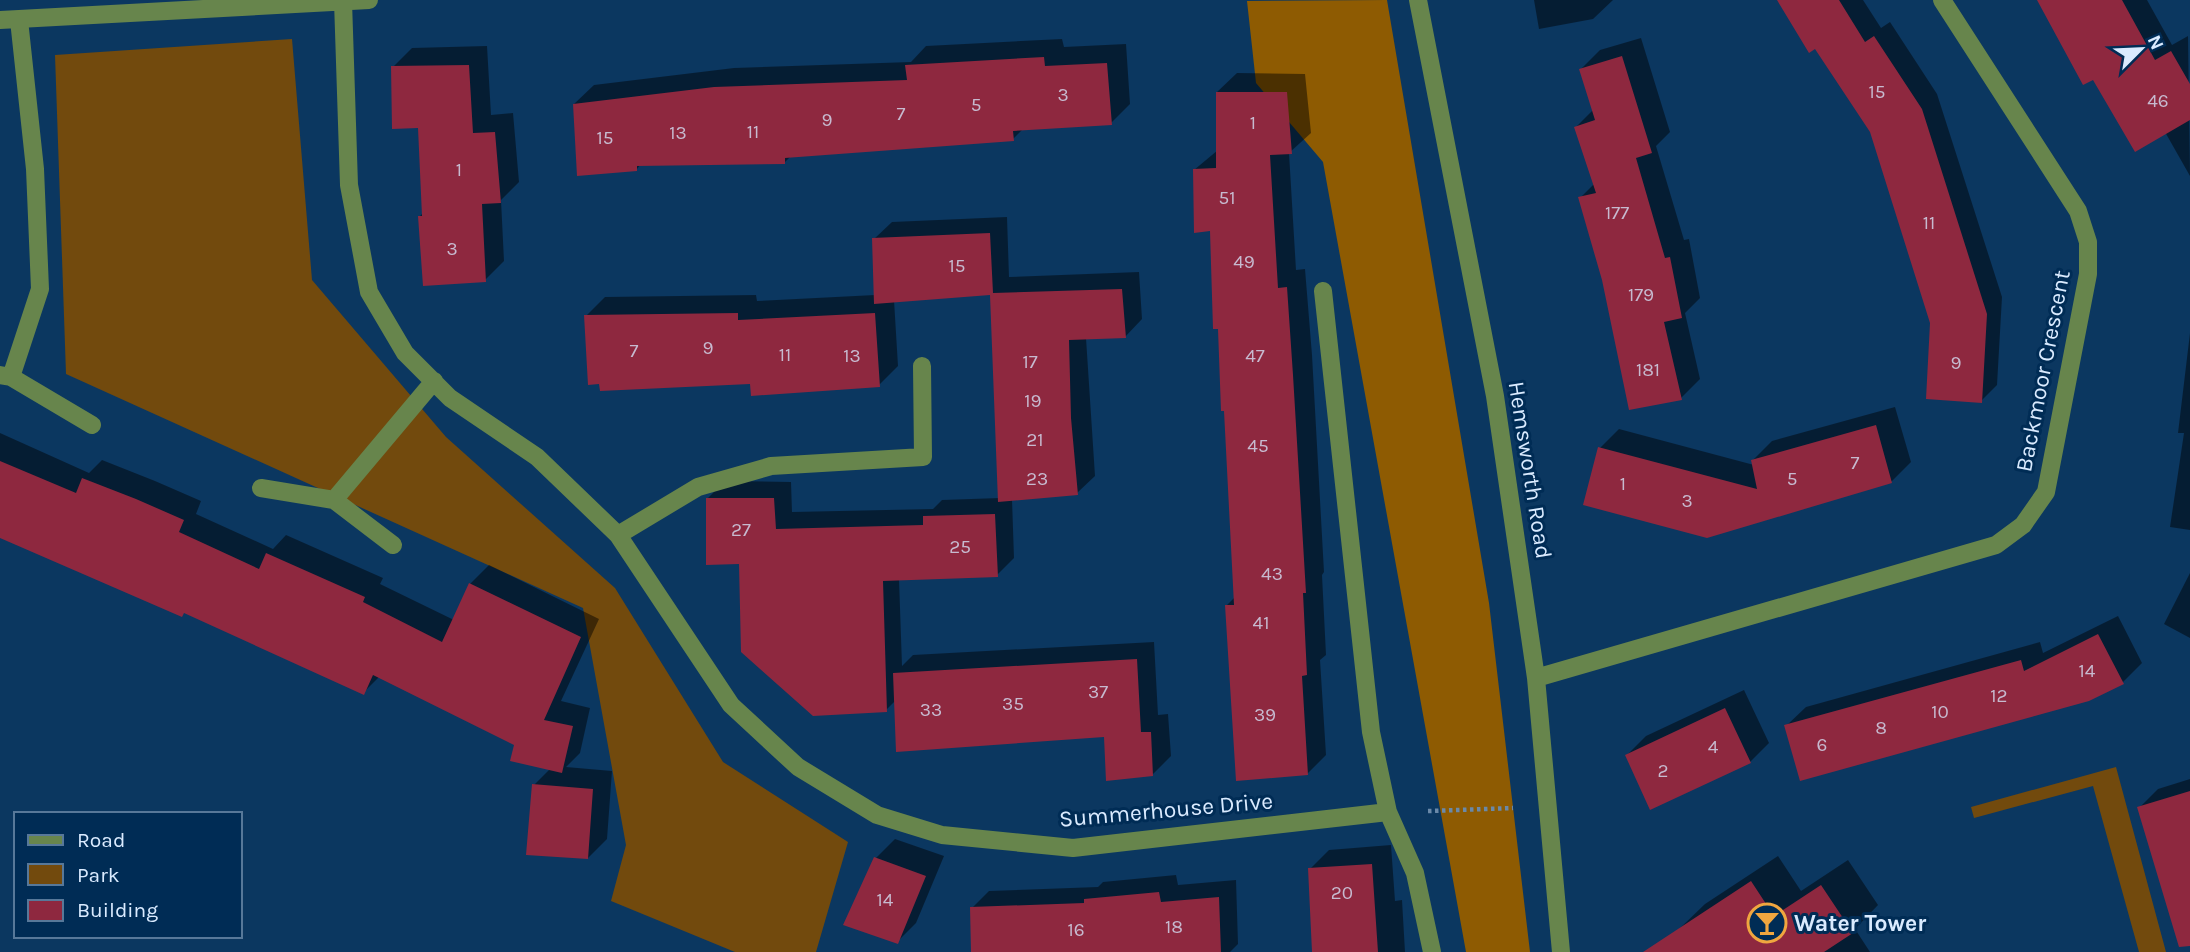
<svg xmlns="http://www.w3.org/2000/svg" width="2190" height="952" font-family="Karla,sans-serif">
  <rect width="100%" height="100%" fill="#0b3760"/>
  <!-- green -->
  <path fill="#724a0d" d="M292,39L312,280L446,437L615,588L723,762L848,842L816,952H735L611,901L626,845L583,608L66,374L55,55Z
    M2116,767L2166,952H2139L2093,786L1974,818L1971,807Z"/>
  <!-- forest -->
  <path fill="#8e5b02" d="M1387,0L1489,603L1530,952H1466L1323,162L1256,83L1247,1Z"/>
  <!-- shadow -->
  <path fill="#0007" d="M1534,0H1613L1593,19L1539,29Z
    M1779,0H1863L1881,28L1890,22L1937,94L2002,297L1997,385L1981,401L1932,323L1871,132L1816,47Z
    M2039,0H2147L2172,45L2188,36L2190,176L2165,132L2094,77Z
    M1641,38L1670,132L1656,146L1684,240L1689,239L1700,298L1685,313L1700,379L1681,398L1604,279L1580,198L1594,184L1576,127L1594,109L1581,69L1600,50Z
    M1062,39L1064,47L1126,44L1130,104L1111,123L1024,128L1013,139L791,156L785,162L641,164L637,169L574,104L594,85L734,68L911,62L926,46Z
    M487,46L491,115L513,113L519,182L501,200L504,261L485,280L419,217L423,213L420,126L393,67L412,48Z
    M1237,73L1305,74L1311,133L1289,153L1296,270L1305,269L1312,355L1324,572L1322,575L1326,655L1320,660L1326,755L1307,774L1226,606L1235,597L1226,409L1212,230L1194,170L1218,150L1217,92Z
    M1007,217L1009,277L1139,272L1142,319L1125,337L1086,338L1095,476L1077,493L1012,499L1014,558L997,575L899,579L902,666L913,655L1154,642L1158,715L1168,714L1171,756L1153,774L1105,735L896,700L886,710L740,562L708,498L725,481L791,482L792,512L933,509L942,500L1000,498L992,293L894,300L898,366L879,385L752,382L586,316L605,297L756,295L757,301L875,295L874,239L892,222Z
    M2190,333V530L2170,527L2184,433H2178Z
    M1895,407L1911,462L1892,481L1707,536L1600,448L1619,429L1754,465L1753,460L1772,441Z
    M0,433L89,473L102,460L155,481L201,501L196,514L273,549L286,535L383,578L380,584L454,620L470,584L489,565L599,619L561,701L590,708L580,753L566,767L612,771L607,839L588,858L534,785L550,769L516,744L380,676L364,692L185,611L0,537Z
    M2190,573V638L2164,624Z
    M2118,616L2142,663L2123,682L1786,726L1806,707L2040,642L2043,653Z
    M1744,690L1769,743L1750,762L1627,755L1646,736Z
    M2190,779V902L2139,808L2158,789Z
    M895,839L944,856L916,923L897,942L876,858Z
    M1391,845L1395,901L1402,900L1405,952H1315L1310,869L1329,850Z
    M1778,856L1801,891L1848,860L1878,905L1855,929L1870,952H1670L1677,931L1705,904Z
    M1176,875L1178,885L1236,880L1238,944L1230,952H973L972,908L989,891L1098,887L1103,882Z"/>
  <!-- building -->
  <path fill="#8e283f" d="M1777,0H1839L1865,42L1874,36L1922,109L1987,314L1982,403L1926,399L1930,323L1870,132L1815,49L1809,53Z
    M2037,0H2122L2155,60L2171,51L2190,84V120L2135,152L2093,80L2083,85Z
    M1622,56L1652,153L1636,158L1665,258L1670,257L1682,318L1664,322L1682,400L1629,410L1602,280L1578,197L1596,193L1574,127L1595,120L1579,69Z
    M1044,57L1045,66L1107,63L1112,125L1013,131L1014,141L785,158V164L637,166V171L577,176L573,104L714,87L907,80L905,65Z
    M469,65L473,133L495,132L501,203L482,204L486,282L423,286L418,216H422L418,128L392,129L391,66Z
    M1216,92H1287L1292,154L1270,155L1278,288L1287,287L1293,375L1306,593H1303L1307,675L1302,676L1308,775L1236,781L1225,605H1234L1224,411H1221L1218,329H1213L1210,231L1194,233L1193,169L1216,168Z
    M990,233L993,293L1122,289L1126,338L1069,340L1071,418L1078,495L998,502L990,295L874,304L872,238Z
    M738,313V320L875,313L880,387L751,396L750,384L600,391L599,384L588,385L584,315Z
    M1876,425L1892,483L1707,538L1583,505L1598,447L1757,489L1751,460Z
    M0,461L76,493L82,478L136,499L184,520L179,532L259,569L266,553L365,597L363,602L442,642L469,583L581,637L544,720L573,726L562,773L510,761L514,745L373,675L364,695L184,613L182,617L0,538Z
    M706,498H774L776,529L923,525V516L995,514L998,577L883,581L887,712L813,716L741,652L739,564L706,565Z
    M2098,634L2124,684L2089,701L1800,781L1784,725L2021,660L2024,671Z
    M1137,659L1141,732H1151L1153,776L1106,781L1104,737L896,752L893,673Z
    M1725,708L1751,763L1650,810L1625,755Z
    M532,784L593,789L588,859L526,855Z
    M2190,791V946L2179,947L2137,807Z
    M874,857L926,876L898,944L843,925Z
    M1372,864L1378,952H1312L1308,868Z
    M1751,881L1774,916L1821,885L1853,933L1824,952H1643Z
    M1159,892L1161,902L1219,897L1221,952H971L970,907L1084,903V899Z"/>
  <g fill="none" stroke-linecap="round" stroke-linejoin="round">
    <!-- path -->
    <path stroke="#6a89a9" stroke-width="4.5" stroke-dasharray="3.5 3.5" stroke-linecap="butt" d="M1428,811L1513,808"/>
    <!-- minor -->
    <path stroke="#67854c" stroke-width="18" d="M1418,0L1495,396L1536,678L1561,952
      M343,1L349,185L369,292L405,353L450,398L537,457L618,535L731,705L798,767L877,815L942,835L1073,848L1388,812
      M0,20L369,0
      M1323,291L1371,732L1388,812L1415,873L1432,952
      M0,375L11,377L92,425
      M11,377L40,289L35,169L19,20
      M261,488L334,500L393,545
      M334,500L434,381
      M618,535L698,487L771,466L923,457L922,366
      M1536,678L1996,545L2023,525L2046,492L2088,274V242L2078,211L1942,0"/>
  </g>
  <!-- icons -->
  <defs>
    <symbol id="bar-ring" viewBox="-11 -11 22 22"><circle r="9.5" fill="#002c55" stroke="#f0a63f" stroke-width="1.5"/><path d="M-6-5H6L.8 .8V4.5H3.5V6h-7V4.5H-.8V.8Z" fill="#f0a63f"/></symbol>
  </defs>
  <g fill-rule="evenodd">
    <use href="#bar-ring" x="1745" y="901" width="44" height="44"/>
  </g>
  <g text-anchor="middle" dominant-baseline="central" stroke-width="6" stroke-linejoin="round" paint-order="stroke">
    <!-- number labels -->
    <g font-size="19" fill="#c7bacf">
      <text x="1877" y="92">15</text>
      <text x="1063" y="95">3</text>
      <text x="2158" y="101">46</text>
      <text x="976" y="105">5</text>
      <text x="901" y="114">7</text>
      <text x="827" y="120">9</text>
      <text x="1253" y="123">1</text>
      <text x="753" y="132">11</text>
      <text x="678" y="133">13</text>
      <text x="605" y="138">15</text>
      <text x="459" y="170">1</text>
      <text x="1227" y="198">51</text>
      <text x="1617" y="213">177</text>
      <text x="1929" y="223">11</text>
      <text x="452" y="249">3</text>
      <text x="1244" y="262">49</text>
      <text x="957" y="266">15</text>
      <text x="1641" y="295">179</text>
      <text x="708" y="348">9</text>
      <text x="634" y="351">7</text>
      <text x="785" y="355">11</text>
      <text x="852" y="356">13</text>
      <text x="1255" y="356">47</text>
      <text x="1030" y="362">17</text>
      <text x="1956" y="363">9</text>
      <text x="1648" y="370">181</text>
      <text x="1033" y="401">19</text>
      <text x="1035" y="440">21</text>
      <text x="1258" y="446">45</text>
      <text x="1855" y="463">7</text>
      <text x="1037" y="479">23</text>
      <text x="1792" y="479">5</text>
      <text x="1623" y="484">1</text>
      <text x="1687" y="501">3</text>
      <text x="741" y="530">27</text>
      <text x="960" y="547">25</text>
      <text x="1272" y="574">43</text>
      <text x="1261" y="623">41</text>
      <text x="2087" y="671">14</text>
      <text x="1098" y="692">37</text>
      <text x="1999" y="696">12</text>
      <text x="1013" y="704">35</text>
      <text x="931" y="710">33</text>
      <text x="1940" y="712">10</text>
      <text x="1265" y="715">39</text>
      <text x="1881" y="728">8</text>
      <text x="1822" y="745">6</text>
      <text x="1713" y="747">4</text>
      <text x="1663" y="771">2</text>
      <text x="1342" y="893">20</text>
      <text x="885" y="900">14</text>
      <text x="1174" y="927">18</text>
      <text x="1076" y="930">16</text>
    </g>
    <!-- street labels -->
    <g font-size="23" fill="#daebff" stroke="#002c55">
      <text transform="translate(2043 371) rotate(-79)">Backmoor Crescent</text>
      <text transform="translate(1530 470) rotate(81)">Hemsworth Road</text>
      <text transform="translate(1166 810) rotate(-5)">Summerhouse Drive</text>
    </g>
    <!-- poi labels -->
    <g font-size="23" font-weight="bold" fill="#daebff" stroke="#002c55" text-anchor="start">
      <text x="1794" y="923">Water Tower</text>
    </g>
  </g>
  <!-- legend -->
  <rect x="14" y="812" width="228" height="126" fill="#002c55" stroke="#577899" stroke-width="2"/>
  <rect x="28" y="835" width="35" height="10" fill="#67854c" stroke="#577899" stroke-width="2"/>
  <text x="77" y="847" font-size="21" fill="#daebff">Road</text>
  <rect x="28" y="864" width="35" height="21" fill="#724a0d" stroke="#577899" stroke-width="2"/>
  <text x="77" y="882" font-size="21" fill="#daebff">Park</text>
  <rect x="28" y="900" width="35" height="21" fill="#8e283f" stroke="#577899" stroke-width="2"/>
  <text x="77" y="917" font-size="21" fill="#daebff">Building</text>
  <!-- north arrow -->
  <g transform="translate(2141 49) rotate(66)" stroke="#002c55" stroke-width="5" paint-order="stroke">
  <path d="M0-5L12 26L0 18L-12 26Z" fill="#daebff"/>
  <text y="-10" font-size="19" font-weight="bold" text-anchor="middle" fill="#daebff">N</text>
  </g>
</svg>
